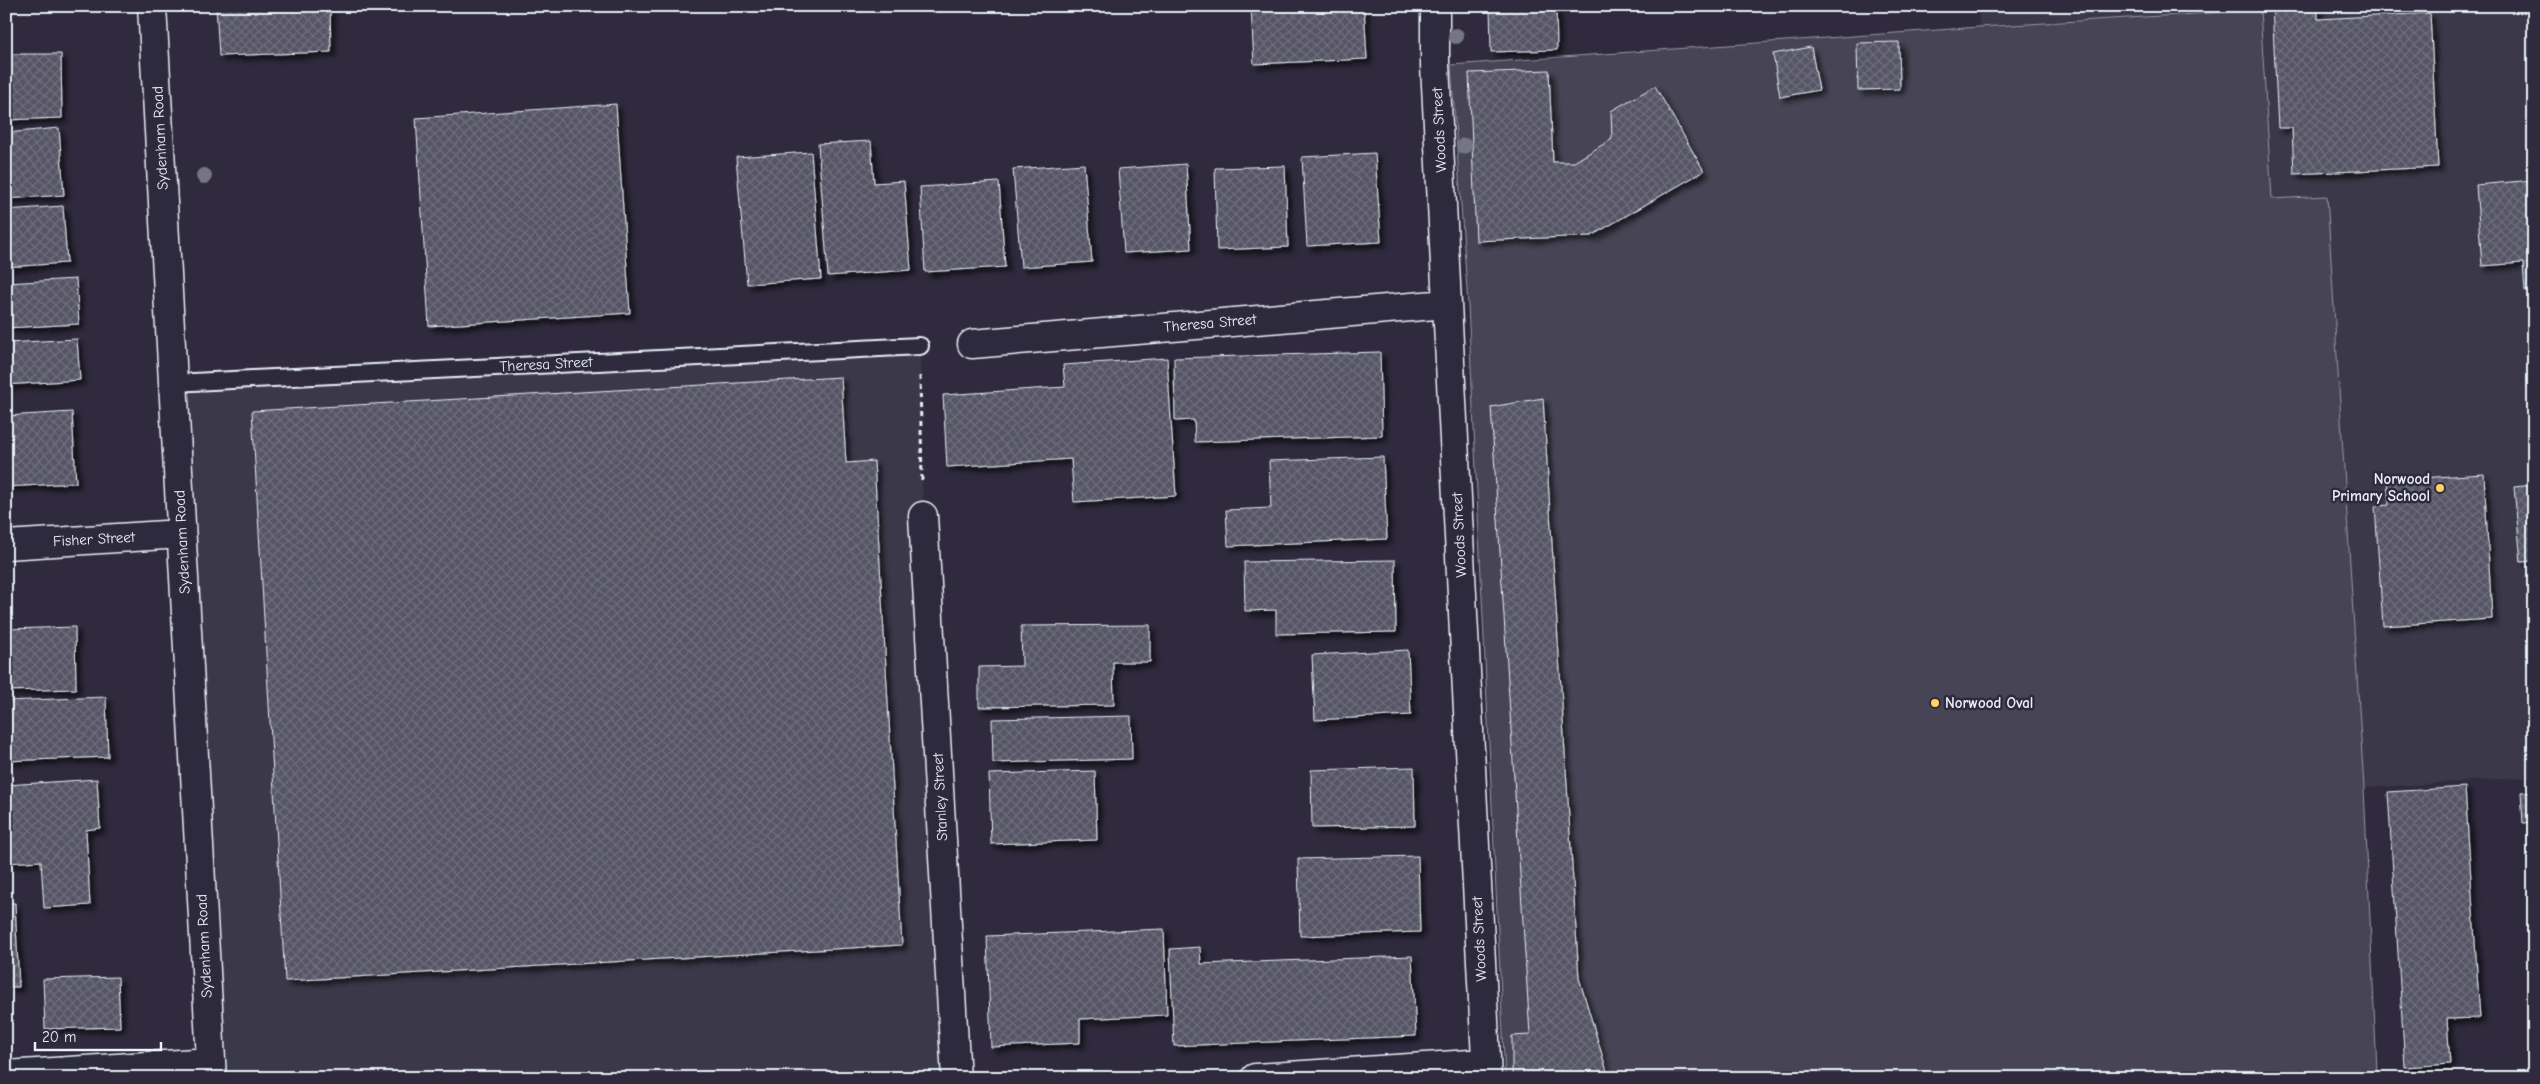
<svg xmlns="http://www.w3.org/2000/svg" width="2540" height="1084" font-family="'Comic Neue',sans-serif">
  <defs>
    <pattern id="building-cross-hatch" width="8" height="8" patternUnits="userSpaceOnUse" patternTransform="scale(1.25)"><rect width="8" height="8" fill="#575565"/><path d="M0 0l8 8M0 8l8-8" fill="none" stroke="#6f6e7c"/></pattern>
    <filter id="shadow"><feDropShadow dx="4.5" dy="4.5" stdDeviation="2.5" flood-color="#0009"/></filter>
  </defs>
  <rect width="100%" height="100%" fill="#2f2a3d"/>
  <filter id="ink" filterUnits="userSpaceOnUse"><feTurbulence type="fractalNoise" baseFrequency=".02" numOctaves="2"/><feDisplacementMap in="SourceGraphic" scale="10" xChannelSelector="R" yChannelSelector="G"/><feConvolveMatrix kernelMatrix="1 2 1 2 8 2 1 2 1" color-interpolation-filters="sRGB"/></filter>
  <g filter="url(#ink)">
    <!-- built -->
    <path fill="#3b3749" d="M1979,6H2534V777L2364,788L2327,196L2272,199L2260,11L1979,27Z
      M920,346L923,516L956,1078H212L173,383Z"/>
    <!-- pitch -->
    <path fill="#464455" stroke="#979aa6" d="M2260,10L2272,199L2327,196L2364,788L2377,1072L2373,1078H1505L1468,304L1451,65L1979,27Z"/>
    <!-- building -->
    <path fill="url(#building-cross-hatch)" stroke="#e8f1f8" filter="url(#shadow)" d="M216,6H330L331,52L219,56Z
      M1251,6H1364L1367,59L1254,64Z
      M1490,6H1556L1557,50L1491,52Z
      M2272,6H2318V19L2430,13L2438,167L2294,174L2292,128H2278Z
      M1899,42L1900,89L1858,90L1857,43Z
      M1811,47L1819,90L1780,97L1773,54Z
      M6,54H61L62,118L6,120Z
      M1549,70L1553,162H1574L1612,139L1611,111L1655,86L1704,171L1591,236L1476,241L1469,73Z
      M616,104L630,313L429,326L416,118Z
      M59,128L64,195L6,199V133Z
      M871,141L874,183L904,181L911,270L828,276L818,144Z
      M811,152L821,279L747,284L736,157Z
      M1375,153L1381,242L1307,246L1302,157Z
      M1084,164L1092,262L1021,267L1013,169Z
      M1186,164L1191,249L1124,253L1118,169Z
      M1285,166L1288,247L1217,250L1215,168Z
      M2534,180V290L2525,291L2523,263L2482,266L2476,185Z
      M999,182L1005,267L925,272L920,187Z
      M63,206L67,263L6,267V210Z
      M76,279L79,324L6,328V283Z
      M77,339L80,380L6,385V343Z
      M1380,352L1382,436L1195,442L1194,420L1175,421L1174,358Z
      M1167,358L1176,496L1074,502L1071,459L947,467L943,395L1065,387L1063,365Z
      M841,377L846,463L874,461L902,945L285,981L252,411Z
      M1543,398L1579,978L1609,1078H1512V1036L1530,1035L1491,407Z
      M72,412L76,483L6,487V416Z
      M1383,457L1387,539L1228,546L1226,510L1271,508L1269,461Z
      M2484,474L2492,619L2383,626L2375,506L2389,505L2387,480Z
      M2534,485V561L2521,562L2514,487Z
      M1395,560L1396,632L1276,634V610L1245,611L1244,562Z
      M1150,625V662H1113L1114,705L979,707V667L1022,666L1021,626Z
      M75,627L76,689L6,691V629Z
      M1408,650L1411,715L1315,720L1312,655Z
      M106,697L108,757L6,761V701Z
      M1131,716L1132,759L993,763L992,719Z
      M1414,767L1415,826L1312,828L1311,770Z
      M1095,771L1097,840L991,844L989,774Z
      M97,779L100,828L86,830L90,905L44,908L41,861L6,863V785Z
      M2465,787L2480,1018L2447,1019L2450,1064L2405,1067L2388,792Z
      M2534,791V822L2523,823L2521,792Z
      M1418,856L1420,932L1300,936L1298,859Z
      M6,903H15L19,987H6Z
      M1164,929L1167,1015L1080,1019V1043L991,1047L987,936Z
      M1200,947L1201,964L1412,956L1416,1036L1174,1046L1170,949Z
      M118,977L120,1027L45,1029L43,979Z"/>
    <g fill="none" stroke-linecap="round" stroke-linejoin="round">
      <defs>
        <path id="lane" d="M173,383L920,346"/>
        <path id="street" d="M152,6L212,1078
          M1435,6V65L1447,304L1487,1078
          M972,344L1447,304
          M923,516L956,1078
          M6,545L181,534
          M6,1075L211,1062
          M1255,1078L1486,1063"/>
      </defs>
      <!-- lane casing -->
      <use href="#lane" stroke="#e8f1f8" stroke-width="20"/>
      <!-- street casing -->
      <use href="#street" stroke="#e8f1f8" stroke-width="31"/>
      <!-- path -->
      <path stroke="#e8f1f8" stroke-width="3" stroke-dasharray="5 4" stroke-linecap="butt" d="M920,376L922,480"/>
      <!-- lane -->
      <use href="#lane" stroke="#2f2a3d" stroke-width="16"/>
      <!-- street -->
      <use href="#street" stroke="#2f2a3d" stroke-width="28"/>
    </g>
    <!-- trees -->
    <g fill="#757684">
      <circle cx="1456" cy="36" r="8"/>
      <circle cx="1464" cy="146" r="8"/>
      <circle cx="204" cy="176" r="8"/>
    </g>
  </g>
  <!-- markers -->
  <g fill="#ffd166" stroke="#2f2a3d" stroke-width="2">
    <circle cx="2440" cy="488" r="5"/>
    <circle cx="1935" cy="703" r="5"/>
  </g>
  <g text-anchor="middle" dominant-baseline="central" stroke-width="5" stroke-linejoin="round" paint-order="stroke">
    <!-- street labels -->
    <g font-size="15" fill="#e8f1f8" stroke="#2f2a3d">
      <text transform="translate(1439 130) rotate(-93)">Woods Street</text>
      <text transform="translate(160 138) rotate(-93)">Sydenham Road</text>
      <text transform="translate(1210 323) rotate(-5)">Theresa Street</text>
      <text transform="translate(546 364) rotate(-3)">Theresa Street</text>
      <text transform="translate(1459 535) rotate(-93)">Woods Street</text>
      <text transform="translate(94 539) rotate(-3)">Fisher Street</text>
      <text transform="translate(182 542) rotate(-93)">Sydenham Road</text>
      <text transform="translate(940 797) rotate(-93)">Stanley Street</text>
      <text transform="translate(1479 939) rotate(-93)">Woods Street</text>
      <text transform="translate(204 946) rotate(-93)">Sydenham Road</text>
    </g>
    <!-- poi labels -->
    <g font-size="15" font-weight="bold" fill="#e8f1f8" stroke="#2f2a3d" text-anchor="end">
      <text x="2430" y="479">Norwood<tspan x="2430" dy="17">Primary School</tspan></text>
      <text x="1945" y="703" text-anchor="start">Norwood Oval</text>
    </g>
  </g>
  <!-- margin -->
  <rect width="2540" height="1084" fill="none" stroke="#2f2a3d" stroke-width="25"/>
  <rect x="12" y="12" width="2515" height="1059" fill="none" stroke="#e8f1f8" stroke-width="2" filter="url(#ink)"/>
  <!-- scale -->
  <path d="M35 1042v8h126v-8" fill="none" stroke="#e8f1f8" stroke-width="2.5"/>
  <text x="42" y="1042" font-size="15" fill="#e8f1f8" stroke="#2f2a3d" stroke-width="4" paint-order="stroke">20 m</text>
</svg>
